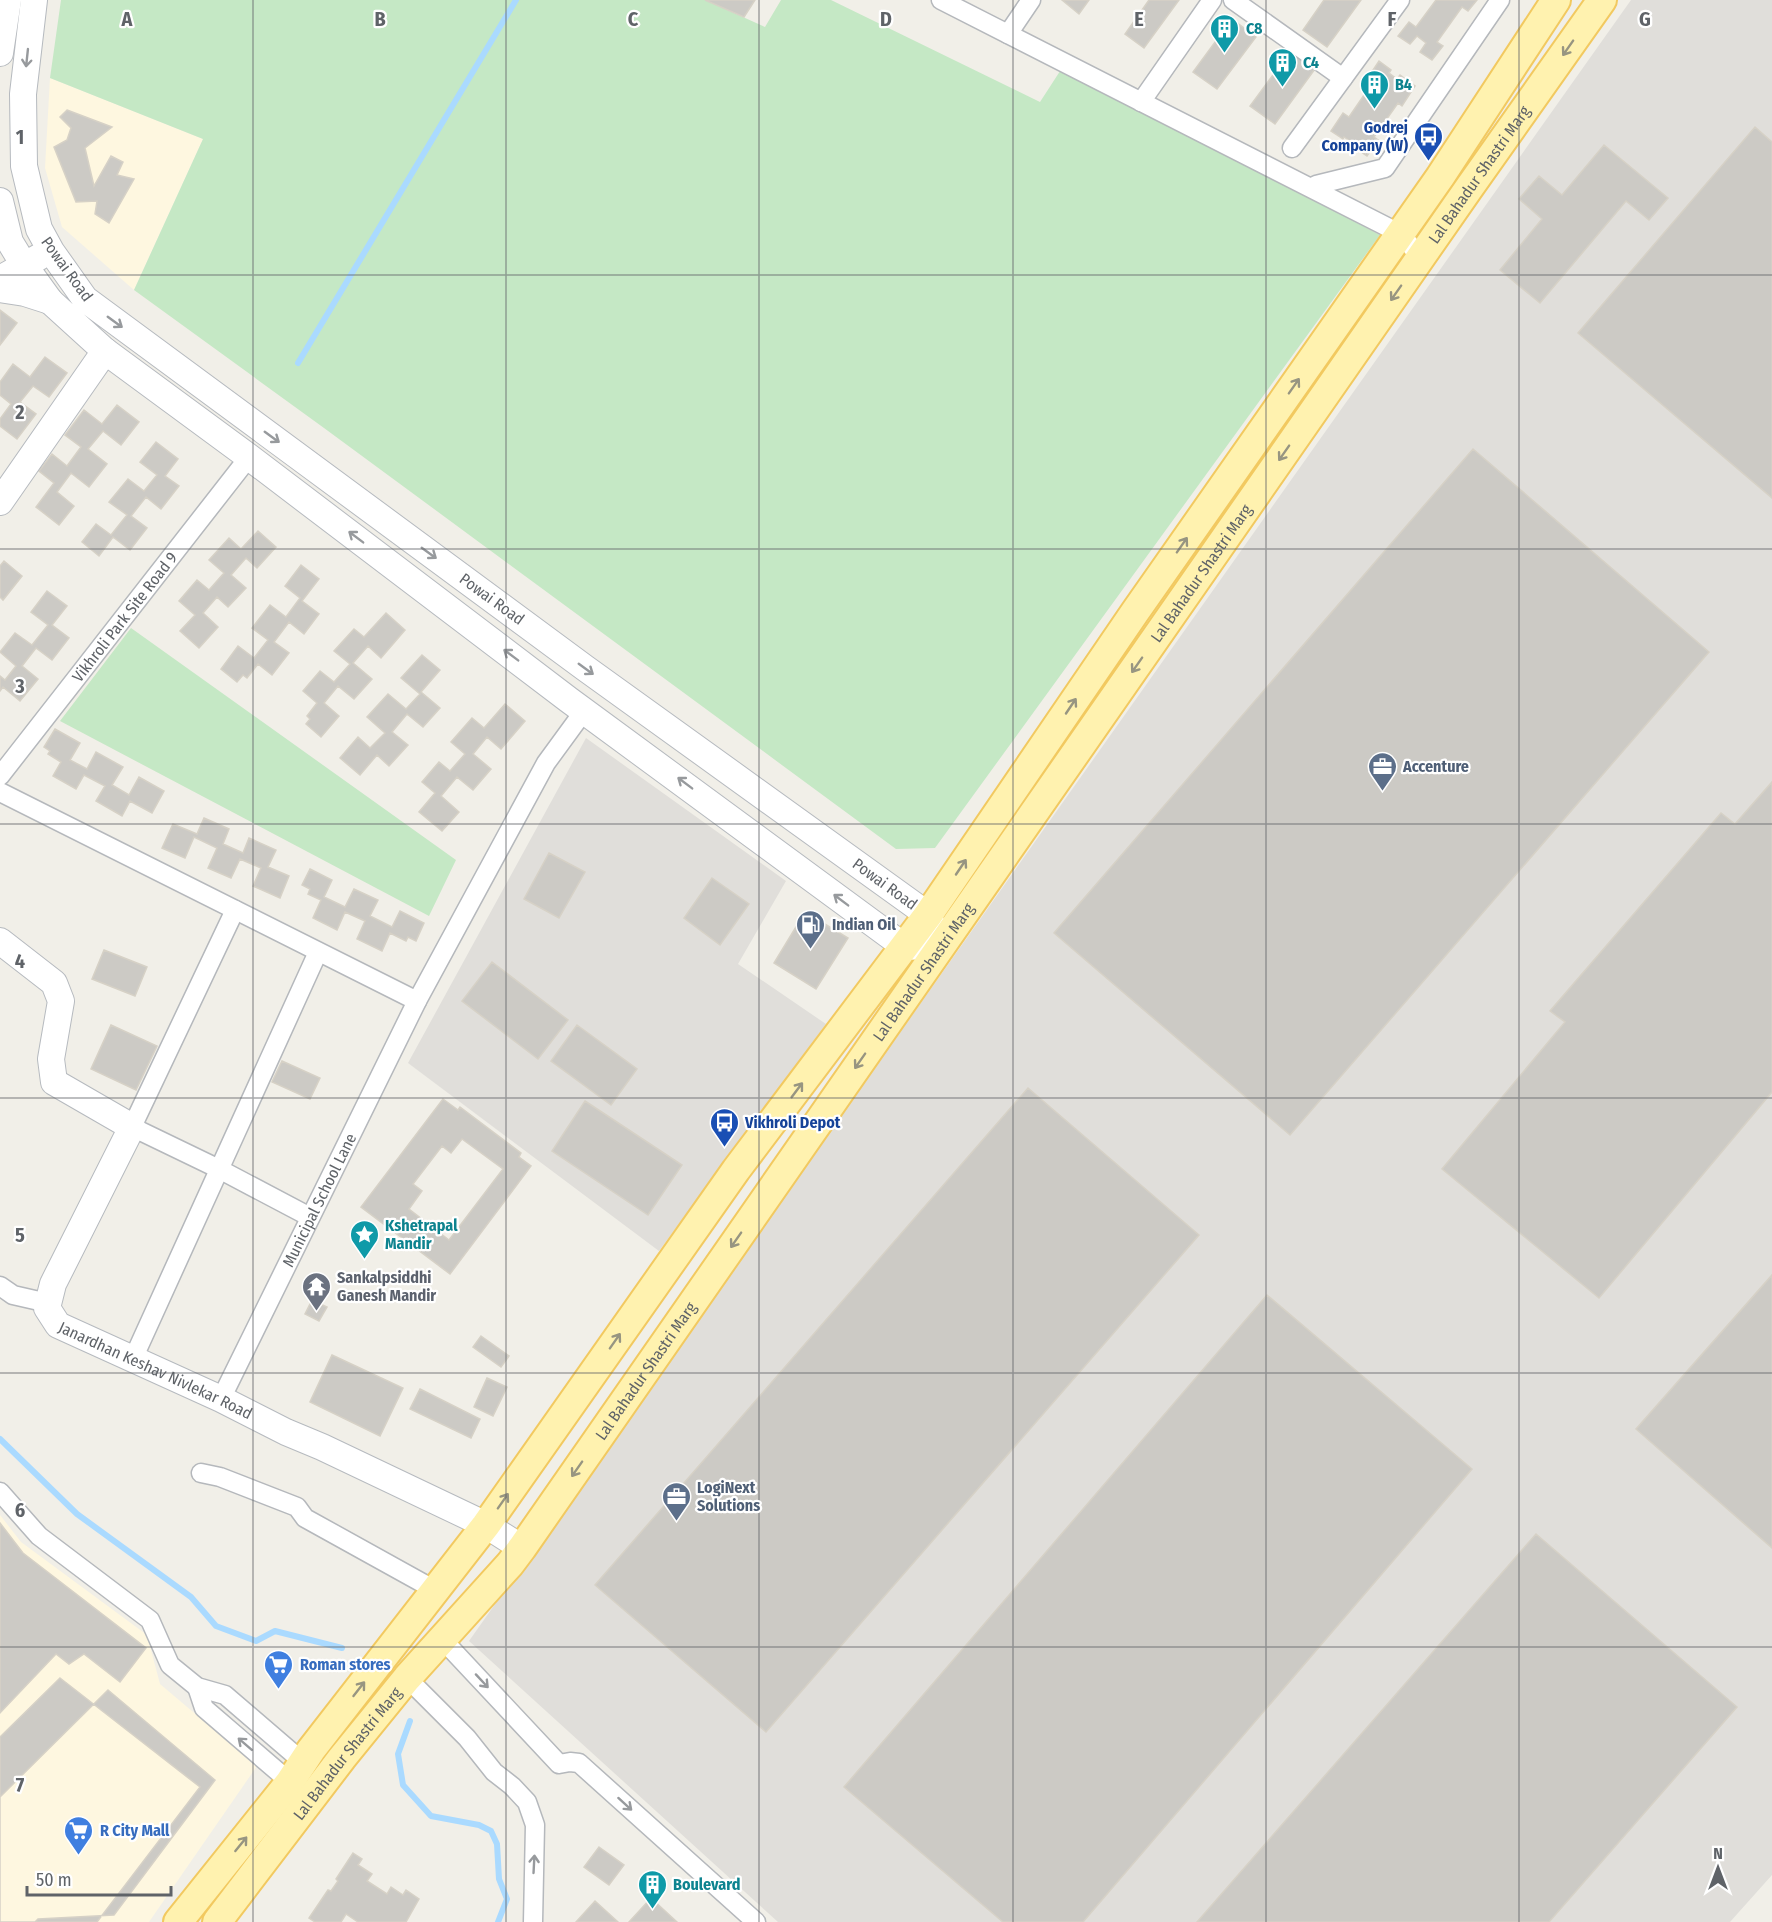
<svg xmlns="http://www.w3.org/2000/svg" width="1772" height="1922" font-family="'Fira Sans Condensed',sans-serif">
  <rect width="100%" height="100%" fill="#f1efe8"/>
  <!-- commercial -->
  <path fill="#fef7e0" d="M50,78L203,139L134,290L62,227L45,168Z
    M0,1515L21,1542L147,1635L160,1684L257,1766L149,1922H0Z"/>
  <!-- industrial -->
  <path fill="#e0deda" d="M1631,0H1772V1875L1730,1922H778L469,1641Z
    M586,738L786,881L738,964L826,1024L659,1251L408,1063Z"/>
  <!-- green -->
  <path fill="#c5e8c5" d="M61,0H705L765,27L781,0H831L1040,102L1064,65L1380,235L935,848L896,849L324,428L134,290L203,139L50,78Z
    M131,628L456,860L429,916L60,721Z"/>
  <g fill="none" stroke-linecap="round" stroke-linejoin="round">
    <!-- stream -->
    <path stroke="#aadaff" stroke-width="6" d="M298,363L516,0
      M0,1439L77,1514L191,1597L216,1626L256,1641L275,1631L342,1648
      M410,1721L398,1754L403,1785L431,1816L479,1825L491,1831L497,1844L499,1879L507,1899L498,1922"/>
  </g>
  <!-- building -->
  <path fill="#cccac5" stroke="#d6d1c6" stroke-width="1.5" fill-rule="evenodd" d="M705,0H755L744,17Z
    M1062,0H1089L1079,14Z
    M1149,0H1179L1144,48L1125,34Z
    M1324,0H1361L1327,47L1303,30Z
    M1436,0H1477L1468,11L1462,7L1437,42L1443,46L1432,60L1420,52L1426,43L1417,36L1410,44L1398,36L1409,22L1416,27Z
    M1232,19L1256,37L1217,89L1193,72Z
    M1290,52L1315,69L1275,124L1250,106Z
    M1379,61L1391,70L1389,73L1397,79L1400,75L1415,86L1402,106L1398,103L1374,137L1378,140L1367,156L1352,146L1353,143L1344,137L1343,139L1331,131L1343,113L1349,117L1373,82L1367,79Z
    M67,110L112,127L85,148L94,186L111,156L123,162L117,175L134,179L109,223L95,214L97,201L76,202L54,147L67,140L71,128L60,117Z
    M1755,127L1772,142V498L1578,333Z
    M1604,145L1668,198L1649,220L1626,201L1540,303L1500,270L1542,219L1519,199L1539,176L1562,195Z
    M0,310L17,323L0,345Z
    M45,357L67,373L49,397L33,386L20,402L36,414L17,439L0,426V419L11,404L0,395V382L13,364L30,377Z
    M117,405L139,422L121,445L103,431L88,449L107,464L89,487L71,473L57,492L74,506L59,525L36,507L54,483L39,471L52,454L67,466L81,447L65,435L84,410L102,424Z
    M156,442L178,459L165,476L179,486L161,509L146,497L131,516L147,528L130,550L113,537L99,556L82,542L96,524L111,535L127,515L109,502L128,479L144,491L157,475L140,462Z
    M1473,449L1709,652L1290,1135L1054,933Z
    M258,531L276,547L257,568L246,558L231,575L246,588L228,607L217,597L203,613L218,627L199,648L180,631L195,615L179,601L197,580L209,590L224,573L209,560L229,538L241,549Z
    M4,561L22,576L3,600L0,597V566Z
    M301,565L319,579L302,601L319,614L304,634L289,622L274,642L289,653L272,675L258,664L247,678L243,675L237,682L221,669L238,646L254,658L268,640L252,628L270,605L286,617L300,598L285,586Z
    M47,591L67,606L52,625L69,638L52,660L36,648L22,666L38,679L20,701L3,687L0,691V676L5,680L16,666L0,652L15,633L32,645L48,625L31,612Z
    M386,613L405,630L381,658L368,646L353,663L372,679L354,699L338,686L324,703L339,716L321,737L306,724L310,719L307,716L317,703L303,691L320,671L334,682L350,664L334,651L354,629L364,637Z
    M422,655L440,670L421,692L440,708L423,727L407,714L392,732L408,745L389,766L377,755L360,775L340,758L358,737L370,748L385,733L367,717L388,694L406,709L420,694L401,678Z
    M505,704L525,721L501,749L487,737L473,754L491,769L473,790L457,777L441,796L459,812L442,831L419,812L435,793L422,782L439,762L450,771L465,754L451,742L472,718L484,728Z
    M55,729L80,743L70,760L87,769L96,752L123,767L112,785L129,795L139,777L164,791L152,813L130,801L122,816L96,801L105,786L84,775L76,789L53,776L61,762L48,754L50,751L44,747Z
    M1772,782V1092L1599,1298L1442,1169L1565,1022L1550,1011L1721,813L1735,824Z
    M204,818L229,829L223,844L243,853L249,838L276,850L268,867L289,876L280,898L253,886L261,868L240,859L231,878L208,868L217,848L194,837L185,858L162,848L173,824L197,834Z
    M549,853L585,872L559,918L524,899Z
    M310,869L332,880L324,897L345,907L354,889L378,900L370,916L392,927L400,911L424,923L416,941L408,937L406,941L390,933L382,951L357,939L365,921L345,912L337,930L313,918L321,900L308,894L310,889L302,885Z
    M712,878L749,904L720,945L684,918Z
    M805,912L848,938L816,989L774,963Z
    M104,950L147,967L135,996L92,979Z
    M492,962L568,1020L538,1059L462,1001Z
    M111,1025L157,1046L136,1090L91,1069Z
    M577,1025L637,1069L611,1105L551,1061Z
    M282,1061L320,1078L310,1099L272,1082Z
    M1028,1088L1199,1235L766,1732L595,1585Z
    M443,1099L458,1110L460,1107L521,1153L519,1157L531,1166L450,1274L361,1207ZM462,1139L503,1169L449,1240L409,1209L422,1191L413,1184L442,1146L451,1153Z
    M585,1101L682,1165L648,1215L552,1151Z
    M1772,1275V1548L1636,1429Z
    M1267,1295L1472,1469L1083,1922H1003L844,1787Z
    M312,1300L327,1307L319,1321L305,1314Z
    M481,1336L509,1356L501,1367L473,1347Z
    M332,1355L403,1388L380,1436L310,1402Z
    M487,1378L507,1387L493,1416L474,1407Z
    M420,1389L480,1419L471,1438L410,1409Z
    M0,1523L23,1553L146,1648L120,1682L84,1654L69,1664L56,1654L0,1713Z
    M1536,1534L1737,1707L1549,1922H1197Z
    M60,1678L200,1787L97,1922H0V1737Z
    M108,1690L215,1780L114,1915L38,1919L35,1922H0V1797Z
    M599,1847L624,1865L609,1885L584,1867Z
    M353,1853L362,1859L358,1865L372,1874L367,1881L387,1894L391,1887L403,1895L406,1890L419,1899L406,1922H358L346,1914L341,1922H315L309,1918L328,1890L331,1891L338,1881L336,1879Z
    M651,1898L677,1922H629Z
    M595,1901L618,1922H576Z"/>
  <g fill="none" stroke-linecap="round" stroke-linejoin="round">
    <defs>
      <g id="street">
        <path d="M941,0L1401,234L1420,257"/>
        <path d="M1233,0L1343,78"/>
        <path d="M1008,34L1031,0"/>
        <path d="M1141,102L1212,0"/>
        <path d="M1292,148L1400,0"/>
        <path d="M1316,185L1385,168L1500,0"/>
        <path id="s1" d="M0,776L249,457"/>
        <path d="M0,792L417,1001"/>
        <path d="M235,910L132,1127L219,1169L310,1217"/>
        <path d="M0,1286L13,1295L48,1303"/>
        <path d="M133,1359L318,952"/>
        <path id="s2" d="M221,1399L417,1001L546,763L584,711"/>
        <path d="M201,1473L220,1477L297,1507L305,1518L435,1590"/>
        <path d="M0,1492L39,1536L150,1620L170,1665L197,1687L225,1695L303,1762"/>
        <path d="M442,1639L559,1764L570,1762L579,1763L756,1922"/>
        <path d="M407,1678L467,1738L494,1772L512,1786L527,1802L535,1825L533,1922"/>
        <path d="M197,1687L204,1708L290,1782"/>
      </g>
      <g id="secondary">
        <path d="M0,53L8,0"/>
        <path d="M0,201L10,242L24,265L50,301L105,351L249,457L569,700L905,947L941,945L928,915L585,668L85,299L51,251L39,229L24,166L23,94L34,0"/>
        <path d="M0,279L39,257"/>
        <path d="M0,289L25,293L50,301"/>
        <path d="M0,502L105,351"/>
        <path id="s3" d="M0,941L54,983L61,1001L51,1059L54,1082L132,1127L53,1284L47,1308L58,1325L221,1399L286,1432L322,1447L486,1525L522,1548"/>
      </g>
      <g id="primary">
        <path d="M178,1922L290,1782L311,1750L486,1525L736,1170L928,915L1135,612L1440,177L1556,0"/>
        <path id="s4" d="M217,1922L342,1758L407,1678L510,1564L522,1548L1469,188L1602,0"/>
      </g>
    </defs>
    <!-- street casing -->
    <use href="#street" stroke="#b5b8bc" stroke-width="21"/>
    <!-- secondary casing -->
    <use href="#secondary" stroke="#b6babf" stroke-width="28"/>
    <!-- primary casing -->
    <use href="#primary" stroke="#f2c960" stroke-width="32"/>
    <!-- street -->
    <use href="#street" stroke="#fff" stroke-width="18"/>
    <!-- secondary -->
    <use href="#secondary" stroke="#fff" stroke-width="26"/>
    <!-- primary -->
    <use href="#primary" stroke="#fff2af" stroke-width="28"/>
  </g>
  <!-- one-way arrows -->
  <defs><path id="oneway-shaft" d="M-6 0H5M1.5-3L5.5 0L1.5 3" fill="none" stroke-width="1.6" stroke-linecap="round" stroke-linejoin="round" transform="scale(1.5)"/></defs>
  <g stroke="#979581">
    <use href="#oneway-shaft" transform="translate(1568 48) rotate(125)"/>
    <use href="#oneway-shaft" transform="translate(1396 293) rotate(125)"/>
    <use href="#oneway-shaft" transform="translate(1294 386) rotate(-55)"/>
    <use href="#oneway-shaft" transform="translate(1284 453) rotate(125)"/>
    <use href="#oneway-shaft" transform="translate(1182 545) rotate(-55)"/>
    <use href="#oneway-shaft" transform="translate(1137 665) rotate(125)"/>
    <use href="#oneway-shaft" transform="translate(1071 706) rotate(-56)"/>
    <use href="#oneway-shaft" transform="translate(961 867) rotate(-56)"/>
    <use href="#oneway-shaft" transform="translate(860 1061) rotate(125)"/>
    <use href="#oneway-shaft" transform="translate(797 1090) rotate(-53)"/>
    <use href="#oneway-shaft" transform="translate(736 1240) rotate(125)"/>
    <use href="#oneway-shaft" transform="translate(615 1341) rotate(-55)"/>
    <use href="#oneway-shaft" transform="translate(577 1469) rotate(125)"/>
    <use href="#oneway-shaft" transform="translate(503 1501) rotate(-55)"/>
    <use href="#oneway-shaft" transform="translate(359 1689) rotate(-52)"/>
    <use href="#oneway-shaft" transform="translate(241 1844) rotate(-51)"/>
  </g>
  <g stroke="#979a9d">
    <use href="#oneway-shaft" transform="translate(27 58) rotate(96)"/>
    <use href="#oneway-shaft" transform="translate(115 322) rotate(36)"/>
    <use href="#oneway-shaft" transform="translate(272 437) rotate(36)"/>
    <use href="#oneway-shaft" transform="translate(356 537) rotate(-143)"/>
    <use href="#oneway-shaft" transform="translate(429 553) rotate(36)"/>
    <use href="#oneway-shaft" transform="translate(511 655) rotate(-143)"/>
    <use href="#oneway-shaft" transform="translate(586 669) rotate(36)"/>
    <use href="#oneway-shaft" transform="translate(685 783) rotate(-143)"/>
    <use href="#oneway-shaft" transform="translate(841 900) rotate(-143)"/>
    <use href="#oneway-shaft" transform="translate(482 1681) rotate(47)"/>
    <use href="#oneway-shaft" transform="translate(245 1744) rotate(-139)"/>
    <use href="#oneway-shaft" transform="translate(625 1804) rotate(42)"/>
    <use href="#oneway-shaft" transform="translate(534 1864) rotate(-87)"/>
  </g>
  <!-- grid -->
  <path fill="none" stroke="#5f6368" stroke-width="1.5" stroke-opacity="0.55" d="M253,0V1922M506,0V1922M759,0V1922M1013,0V1922M1266,0V1922M1519,0V1922M0,275H1772M0,549H1772M0,824H1772M0,1098H1772M0,1373H1772M0,1647H1772"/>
  <!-- icons -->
  <defs>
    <symbol id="building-pin" viewBox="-11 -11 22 30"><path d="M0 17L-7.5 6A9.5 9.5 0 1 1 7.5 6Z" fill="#0f9aa8" stroke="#fff"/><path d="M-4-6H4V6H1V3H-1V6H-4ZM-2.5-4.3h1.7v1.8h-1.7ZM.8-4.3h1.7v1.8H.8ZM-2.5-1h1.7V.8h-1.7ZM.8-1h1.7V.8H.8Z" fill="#fff"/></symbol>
    <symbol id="bus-pin" viewBox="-11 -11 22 30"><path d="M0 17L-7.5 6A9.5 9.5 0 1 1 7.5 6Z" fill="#1a4fb4" stroke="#fff"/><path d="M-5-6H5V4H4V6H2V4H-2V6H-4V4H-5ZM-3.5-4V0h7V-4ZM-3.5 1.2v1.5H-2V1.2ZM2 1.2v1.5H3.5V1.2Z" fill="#fff"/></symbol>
    <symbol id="office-pin" viewBox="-11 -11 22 30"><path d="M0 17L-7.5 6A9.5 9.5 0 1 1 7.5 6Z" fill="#5c6f8a" stroke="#fff"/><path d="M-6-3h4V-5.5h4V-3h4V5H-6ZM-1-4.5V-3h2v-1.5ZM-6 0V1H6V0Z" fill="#fff"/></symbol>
    <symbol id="fuel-pin" viewBox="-11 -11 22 30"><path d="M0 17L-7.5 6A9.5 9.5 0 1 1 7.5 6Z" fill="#5c6f8a" stroke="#fff"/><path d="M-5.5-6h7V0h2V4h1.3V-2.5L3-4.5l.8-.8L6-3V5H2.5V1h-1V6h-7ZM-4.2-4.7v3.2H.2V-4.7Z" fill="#fff"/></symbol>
    <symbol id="sight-pin" viewBox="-11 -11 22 30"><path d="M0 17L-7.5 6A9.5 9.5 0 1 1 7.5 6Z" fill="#0f9aa8" stroke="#fff"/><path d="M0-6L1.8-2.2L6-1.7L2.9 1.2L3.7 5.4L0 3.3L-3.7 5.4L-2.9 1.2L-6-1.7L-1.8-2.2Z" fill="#fff"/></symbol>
    <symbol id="temple-pin" viewBox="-11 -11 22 30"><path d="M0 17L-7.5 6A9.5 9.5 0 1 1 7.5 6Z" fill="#6b7280" stroke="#fff"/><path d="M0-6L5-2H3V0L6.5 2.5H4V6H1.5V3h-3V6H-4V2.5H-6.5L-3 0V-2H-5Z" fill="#fff"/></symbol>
    <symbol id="supermarket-pin" viewBox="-11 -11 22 30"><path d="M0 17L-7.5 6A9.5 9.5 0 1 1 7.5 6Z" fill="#3f7fe0" stroke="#fff"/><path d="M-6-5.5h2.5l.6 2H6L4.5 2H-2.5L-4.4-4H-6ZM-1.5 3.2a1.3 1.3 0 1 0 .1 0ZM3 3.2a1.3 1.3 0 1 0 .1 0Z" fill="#fff"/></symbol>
  </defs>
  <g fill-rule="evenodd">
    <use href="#building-pin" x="1208" y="12" width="33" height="45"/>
    <use href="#building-pin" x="1266" y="46" width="33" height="45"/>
    <use href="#building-pin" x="1358" y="68" width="33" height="45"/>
    <use href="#bus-pin" x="1412" y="120" width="33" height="45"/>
    <use href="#office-pin" x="1366" y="750" width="33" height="45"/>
    <use href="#fuel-pin" x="794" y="908" width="33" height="45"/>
    <use href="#bus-pin" x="708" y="1106" width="33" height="45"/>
    <use href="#sight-pin" x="348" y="1218" width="33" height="45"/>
    <use href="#temple-pin" x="300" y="1270" width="33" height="45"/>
    <use href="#office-pin" x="660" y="1480" width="33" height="45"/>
    <use href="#supermarket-pin" x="262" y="1648" width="33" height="45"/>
    <use href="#supermarket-pin" x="62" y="1814" width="33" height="45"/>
    <use href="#building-pin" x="636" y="1868" width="33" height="45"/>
  </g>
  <g text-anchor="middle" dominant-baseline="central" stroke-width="4.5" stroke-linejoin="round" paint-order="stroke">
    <!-- culture labels -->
    <g font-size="16" font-weight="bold" fill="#0d838f" stroke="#fff" text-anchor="start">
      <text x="1246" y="28">C8</text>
      <text x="1303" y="62">C4</text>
      <text x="1395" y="84">B4</text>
      <text x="385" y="1225">Kshetrapal<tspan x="385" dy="18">Mandir</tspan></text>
      <text x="673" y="1884">Boulevard</text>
    </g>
    <!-- transit labels -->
    <g font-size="16" font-weight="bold" fill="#164399" stroke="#fff" text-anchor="end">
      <text x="1408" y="127">Godrej<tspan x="1408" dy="18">Company (W)</tspan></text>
      <text x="745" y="1122" text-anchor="start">Vikhroli Depot</text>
    </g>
    <!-- street labels -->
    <g font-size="16" fill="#5f6368" stroke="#fff">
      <text stroke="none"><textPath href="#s4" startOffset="2157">Lal Bahadur Shastri Marg</textPath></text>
      <text transform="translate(67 269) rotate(54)">Powai Road</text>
      <text stroke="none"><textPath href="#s4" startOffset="1671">Lal Bahadur Shastri Marg</textPath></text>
      <text transform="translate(492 599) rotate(36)">Powai Road</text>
      <text stroke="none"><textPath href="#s1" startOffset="202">Vikhroli Park Site Road 9</textPath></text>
      <text transform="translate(885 884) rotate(36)">Powai Road</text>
      <text stroke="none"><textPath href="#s4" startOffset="1185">Lal Bahadur Shastri Marg</textPath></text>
      <text stroke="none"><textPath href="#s2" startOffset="222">Municipal School Lane</textPath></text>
      <text stroke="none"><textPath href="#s3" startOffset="588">Janardhan Keshav Nivlekar Road</textPath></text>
      <text stroke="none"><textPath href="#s4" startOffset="699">Lal Bahadur Shastri Marg</textPath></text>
      <text stroke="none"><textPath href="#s4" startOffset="213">Lal Bahadur Shastri Marg</textPath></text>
    </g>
    <!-- service labels -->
    <g font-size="16" font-weight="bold" fill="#4e5e75" stroke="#fff" text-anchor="start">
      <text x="1403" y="766">Accenture</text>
      <text x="832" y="924">Indian Oil</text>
      <text x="697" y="1487">LogiNext<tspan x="697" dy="18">Solutions</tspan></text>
    </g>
    <!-- worship labels -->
    <g font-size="16" font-weight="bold" fill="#5b616d" stroke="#fff" text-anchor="start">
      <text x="337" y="1277">Sankalpsiddhi<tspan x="337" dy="18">Ganesh Mandir</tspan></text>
    </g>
    <!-- shop labels -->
    <g font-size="16" font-weight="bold" fill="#366cbe" stroke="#fff" text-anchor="start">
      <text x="300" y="1664">Roman stores</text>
      <text x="100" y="1830">R City Mall</text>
    </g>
  </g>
  <g font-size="20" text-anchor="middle" font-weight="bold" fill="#5f6368" stroke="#fff" stroke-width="4.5" stroke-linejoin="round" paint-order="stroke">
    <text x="127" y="26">A</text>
    <text x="380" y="26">B</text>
    <text x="633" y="26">C</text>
    <text x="886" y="26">D</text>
    <text x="1139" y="26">E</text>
    <text x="1392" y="26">F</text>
    <text x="1645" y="26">G</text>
    <text x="20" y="144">1</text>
    <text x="20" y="419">2</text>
    <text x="20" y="693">3</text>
    <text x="20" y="968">4</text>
    <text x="20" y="1242">5</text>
    <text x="20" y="1517">6</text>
    <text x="20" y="1792">7</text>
  </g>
  <!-- north arrow -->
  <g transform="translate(1718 1868)" stroke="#ffffff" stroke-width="4.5" paint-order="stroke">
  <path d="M0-4.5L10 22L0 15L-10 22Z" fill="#5f6368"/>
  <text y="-9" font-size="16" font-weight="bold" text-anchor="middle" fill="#5f6368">N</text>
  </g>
  <!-- scale -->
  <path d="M27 1886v9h144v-9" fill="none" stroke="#5f6368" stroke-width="3"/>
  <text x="36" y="1886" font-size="18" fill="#5f6368" stroke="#ffffff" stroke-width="4.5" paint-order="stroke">50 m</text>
</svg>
